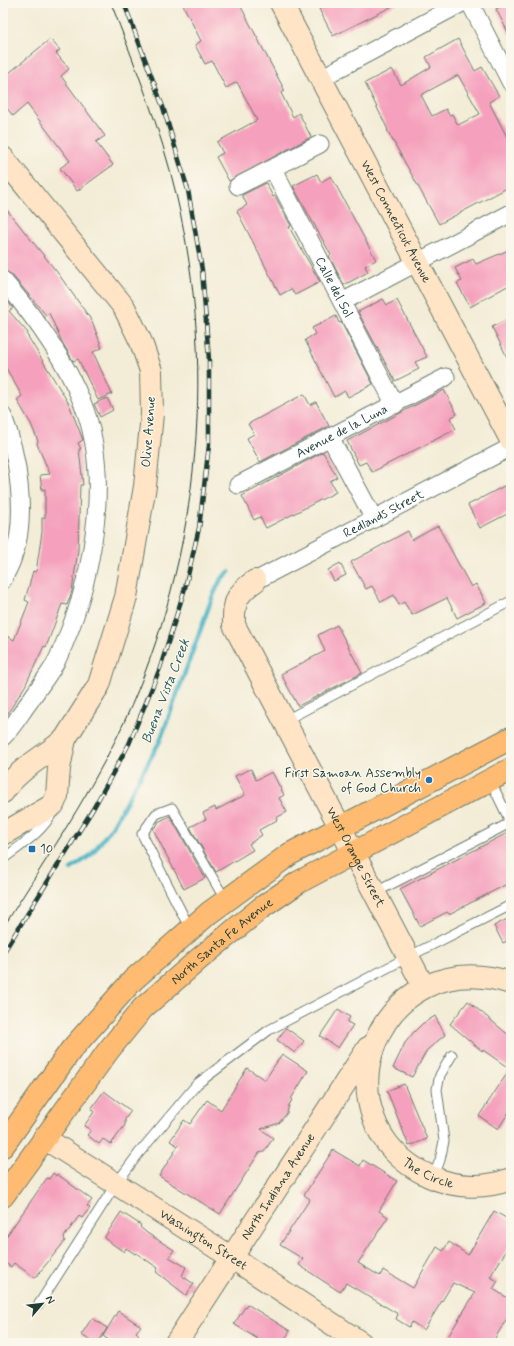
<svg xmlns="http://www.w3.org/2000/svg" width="514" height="1346" font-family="Mynerve,sans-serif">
  <rect width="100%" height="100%" fill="#fbf7ec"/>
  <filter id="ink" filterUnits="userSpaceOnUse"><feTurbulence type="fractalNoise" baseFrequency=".025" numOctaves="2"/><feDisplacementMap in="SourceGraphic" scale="8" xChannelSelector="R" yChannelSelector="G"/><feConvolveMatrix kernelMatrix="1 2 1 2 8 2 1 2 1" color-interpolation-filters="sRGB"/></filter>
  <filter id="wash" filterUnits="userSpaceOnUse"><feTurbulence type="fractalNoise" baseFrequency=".012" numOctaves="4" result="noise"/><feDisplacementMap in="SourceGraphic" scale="16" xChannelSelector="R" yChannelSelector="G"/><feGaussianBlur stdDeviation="0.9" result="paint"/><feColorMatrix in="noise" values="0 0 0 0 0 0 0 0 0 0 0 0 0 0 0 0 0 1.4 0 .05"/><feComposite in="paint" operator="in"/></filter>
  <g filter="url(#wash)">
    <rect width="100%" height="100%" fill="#f3edd7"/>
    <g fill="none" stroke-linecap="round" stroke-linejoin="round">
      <!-- stream -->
      <path stroke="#47b3c5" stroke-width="4.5" d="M71,869L91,855L112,827L160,741L212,598L221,579L229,572"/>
    </g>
    <g id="blocks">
      <!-- building -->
      <path fill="#f5a1bd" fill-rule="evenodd" d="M182,3H239L285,91L281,93L293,117L299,113L311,137L229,181L216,157L223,153L217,142L257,120L237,82L226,88L212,61L205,64L195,45L201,41Z
        M330,3H399L333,36L319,9Z
        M507,3H511V38L496,9Z
        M50,39L60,50L56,53L69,69L61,76L105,136L96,142L113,165L77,191L60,168L70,161L27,104L13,116L3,103V78Z
        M458,39L475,71L482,67L499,96L489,102L511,145V186L439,224L387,130H388L365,83L392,69L401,85L431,67L426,57ZM458,75L480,114L458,125L452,114L449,115L446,109L432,116L421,95Z
        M317,174L321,182L331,176L376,260L365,266L368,272L344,285L329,256L331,255L293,186Z
        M266,183L273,197L275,196L291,226L289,227L320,282L295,295L291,289L280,295L237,211L247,205L242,195Z
        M3,205L57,272L92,321L102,348L93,352L112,394L98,400L78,359L73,361L62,342L49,313L46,315L11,274L3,270Z
        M511,249V284L470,307L457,283L462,281L455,268L473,259L476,264Z
        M3,296L13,308L9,311L28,333L27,335L69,404L83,440L78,443L81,449H79L83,485H80L78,550L72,591L67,605L62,604L48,642L46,647L44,646L25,686L3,721V634L14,640L29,602L25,600L33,571L36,572L42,532V518H45V489L42,490L40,475L50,474L37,444L38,441L31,424L17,400L22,396L3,363Z
        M383,299L387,305L397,300L427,357L415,362L419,369L395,381L358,312Z
        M336,316L339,323L341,322L373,384L348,397L345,391L334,397L305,340L315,334L312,328Z
        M511,317V365L492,327Z
        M444,390L457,414L450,418L456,429L372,472L366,462L359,465L347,441Z
        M304,394L310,405L316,402L329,426L260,462L247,438L254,434L248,424Z
        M107,398L113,410L100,417L94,404Z
        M323,452L337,477L330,481L336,492L266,528L260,517L254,520L242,496Z
        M506,485L511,495V512L480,528L468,505Z
        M438,526L471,587L476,584L486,603L457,618L447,598L412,615L404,602L399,605L394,595L381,602L372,586L366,589L351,562L408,531L412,540Z
        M340,563L346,575L334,581L328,570Z
        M337,625L362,673L298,706L281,674L325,651L318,635Z
        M251,769L256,780L272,772L284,795L279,798L287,812L276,818L277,820L259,830L262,835L249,844L253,850L216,872L190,827L206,819L203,813L215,807L216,810L245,795L235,776Z
        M170,816L205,878L184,889L153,829L158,824V822Z
        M511,831V882L449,914L447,912L420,926L400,889Z
        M511,917V939L503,943L494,926Z
        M468,1001L511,1037V1109L498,1129L479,1116L510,1069L483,1050L482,1051L450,1024Z
        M338,1009L350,1017L347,1022L353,1025L338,1048L320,1036Z
        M435,1016L445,1035L427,1050L412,1077L393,1068L405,1043L413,1033L422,1024Z
        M286,1028L304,1041L295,1053L277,1040Z
        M282,1054L308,1071L291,1099L292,1100L289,1105L287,1113L279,1123L261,1129L273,1138L264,1152L259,1153L220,1214L159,1176L178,1146L170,1141L184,1120L190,1124L207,1100L221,1110L247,1068L265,1080Z
        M404,1084L427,1139L409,1146L387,1091Z
        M104,1091L131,1111L125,1119V1125L111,1144L103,1139L99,1144L87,1135L91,1130L84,1126L94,1112L91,1109Z
        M333,1150L360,1166L363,1160L397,1181L379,1211L388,1217L358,1263L380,1276L383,1270L413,1288L437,1247L443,1251L449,1242L468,1255L494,1211L511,1221V1243L490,1277L498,1281L493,1289L511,1300V1312L492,1343H444L475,1293L453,1283L424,1330L412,1322L409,1327L396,1319L398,1314L346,1283L340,1292L299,1265L303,1259L280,1245L310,1199L304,1195Z
        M53,1173L56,1176L57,1174L92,1200L87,1206L90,1208L82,1218L79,1216L64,1237L65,1241L35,1278L14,1263L11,1267L3,1261V1241L47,1178L49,1179Z
        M121,1212L141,1225L140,1227L147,1233L174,1250L169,1257L186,1267L182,1276L194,1284L186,1295L156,1272L158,1268L136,1253L135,1254L126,1248L124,1252L104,1238Z
        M247,1304L290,1331L282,1343H264L234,1324Z
        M118,1311L141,1326L136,1332L139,1335L134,1343H113L103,1336Z
        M92,1318L107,1328L98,1343H95L81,1335Z"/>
    </g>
  </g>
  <g filter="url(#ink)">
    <use href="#blocks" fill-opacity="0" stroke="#697b6d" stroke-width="1"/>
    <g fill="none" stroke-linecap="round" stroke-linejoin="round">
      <defs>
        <path id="lane" d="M284,721L511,601
          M3,859C20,846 44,831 53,811
          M374,893L508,824V817L490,780
          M190,929L142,834L156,814L172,808L226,901
          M433,1178L440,1160L444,1141L437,1089L440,1075L452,1055
          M39,1304L116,1184L139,1153L197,1084L269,1030L408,957L511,905"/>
        <g id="street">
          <path d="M470,3L511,83"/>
          <path d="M321,78L462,3"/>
          <path id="s1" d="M273,169L395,405"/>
          <path d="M238,186L320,144"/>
          <path d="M3,280C33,315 65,359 82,402C114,479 91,588 57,660C50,674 38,688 30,701C21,713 13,727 3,737"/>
          <path d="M342,302L511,213"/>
          <path d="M3,416C18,454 28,518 13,557C11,565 6,572 3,580"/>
          <path d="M330,437L374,519"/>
          <path id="s2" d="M238,485L446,377"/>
          <path id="s3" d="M255,581L511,447"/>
        </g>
        <g id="secondary">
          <path id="s4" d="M281,3L511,440"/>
          <path d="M3,158L124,307L141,342L151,371L152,414L145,486L126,597L99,685L65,739L59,768L57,796L53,805L3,834"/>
          <path id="s5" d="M255,581C237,593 233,602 234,625L424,987"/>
          <path d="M3,792C18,769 44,757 65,739"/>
          <path id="s6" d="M511,983C376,940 311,1121 429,1176C455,1188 484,1189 511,1179"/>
          <path id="s7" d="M44,1138L231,1257L361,1343"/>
          <path id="s8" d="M176,1343L368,1048"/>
        </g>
        <g id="primary">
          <path d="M3,1146L71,1050L133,980L209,913L290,854L511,738"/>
          <path id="s9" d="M3,1196L108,1051L143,1008L199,959L261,908L299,882L511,769"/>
        </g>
      </defs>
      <!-- lane casing -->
      <use href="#lane" stroke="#697b6d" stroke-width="11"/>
      <!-- street casing -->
      <use href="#street" stroke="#697b6d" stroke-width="19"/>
      <!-- secondary casing -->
      <use href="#secondary" stroke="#697b6d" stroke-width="24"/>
      <!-- primary casing -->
      <use href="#primary" stroke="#697b6d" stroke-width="24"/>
      <!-- lane -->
      <use href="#lane" stroke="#fff" stroke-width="9"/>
      <!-- street -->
      <use href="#street" stroke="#fff" stroke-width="17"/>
      <!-- secondary -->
      <use href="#secondary" stroke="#ffe4c6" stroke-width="22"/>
      <!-- primary -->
      <use href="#primary" stroke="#febb71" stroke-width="22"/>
      <!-- tram -->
      <path stroke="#1f3d34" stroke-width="1" d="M3,928C42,865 84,804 117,737C198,571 219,375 176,194C161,129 135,66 111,3"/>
      <defs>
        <path id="rail" d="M3,953L93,809L129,744L160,668L185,588L199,528L209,445V360L202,270L188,190L163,107L124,3"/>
      </defs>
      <!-- rail casing -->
      <use href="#rail" stroke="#1f3d34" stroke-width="4.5"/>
      <!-- rail -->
      <use href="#rail" stroke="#fbf7ec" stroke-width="3" stroke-dasharray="9" stroke-linecap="butt"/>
    </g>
  </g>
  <!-- markers -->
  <g fill="#1f6fb2" stroke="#fbf7ec" stroke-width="1.5">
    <circle cx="429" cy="780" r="4"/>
    <rect x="28" y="845" width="8" height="8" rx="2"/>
  </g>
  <g text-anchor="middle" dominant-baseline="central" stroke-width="3" stroke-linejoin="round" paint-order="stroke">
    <!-- street labels -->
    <g font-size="13" fill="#1f3d34" stroke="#fbf7ec">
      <text stroke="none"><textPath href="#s4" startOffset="247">West Connecticut Avenue</textPath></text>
      <text stroke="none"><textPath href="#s1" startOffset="133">Calle del Sol</textPath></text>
      <text transform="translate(149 432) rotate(-86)">Olive Avenue</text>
      <text stroke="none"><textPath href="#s2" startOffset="117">Avenue de la Luna</textPath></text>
      <text stroke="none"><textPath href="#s3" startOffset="145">Redlands Street</textPath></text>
      <text stroke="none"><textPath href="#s5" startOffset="314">West Orange Street</textPath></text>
      <text stroke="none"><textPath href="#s9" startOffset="338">North Santa Fe Avenue</textPath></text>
      <text stroke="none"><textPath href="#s6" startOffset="322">The Circle</textPath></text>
      <text stroke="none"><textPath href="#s8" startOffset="187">North Indiana Avenue</textPath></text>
      <text stroke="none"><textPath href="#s7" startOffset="189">Washington Street</textPath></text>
    </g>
    <!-- poi labels -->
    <g font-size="13" fill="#1f3d34" stroke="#fbf7ec" text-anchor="end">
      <text x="421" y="773">First Samoan Assembly<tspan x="421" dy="15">of God Church</tspan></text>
      <text x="40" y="849" text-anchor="start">10</text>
    </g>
    <!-- water labels -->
    <g font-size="14" font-style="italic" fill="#2b6060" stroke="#fbf7ec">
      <text transform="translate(166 691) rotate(-69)">Buena Vista Creek</text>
    </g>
  </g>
  <!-- margin -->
  <rect width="514" height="1346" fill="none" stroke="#fbf7ec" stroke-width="16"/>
  <!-- north arrow -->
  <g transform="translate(42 1304) rotate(62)" stroke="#fbf7ec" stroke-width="3" paint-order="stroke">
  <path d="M0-3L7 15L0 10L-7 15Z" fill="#1f3d34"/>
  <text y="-6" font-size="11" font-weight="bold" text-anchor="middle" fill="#1f3d34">N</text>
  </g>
</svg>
